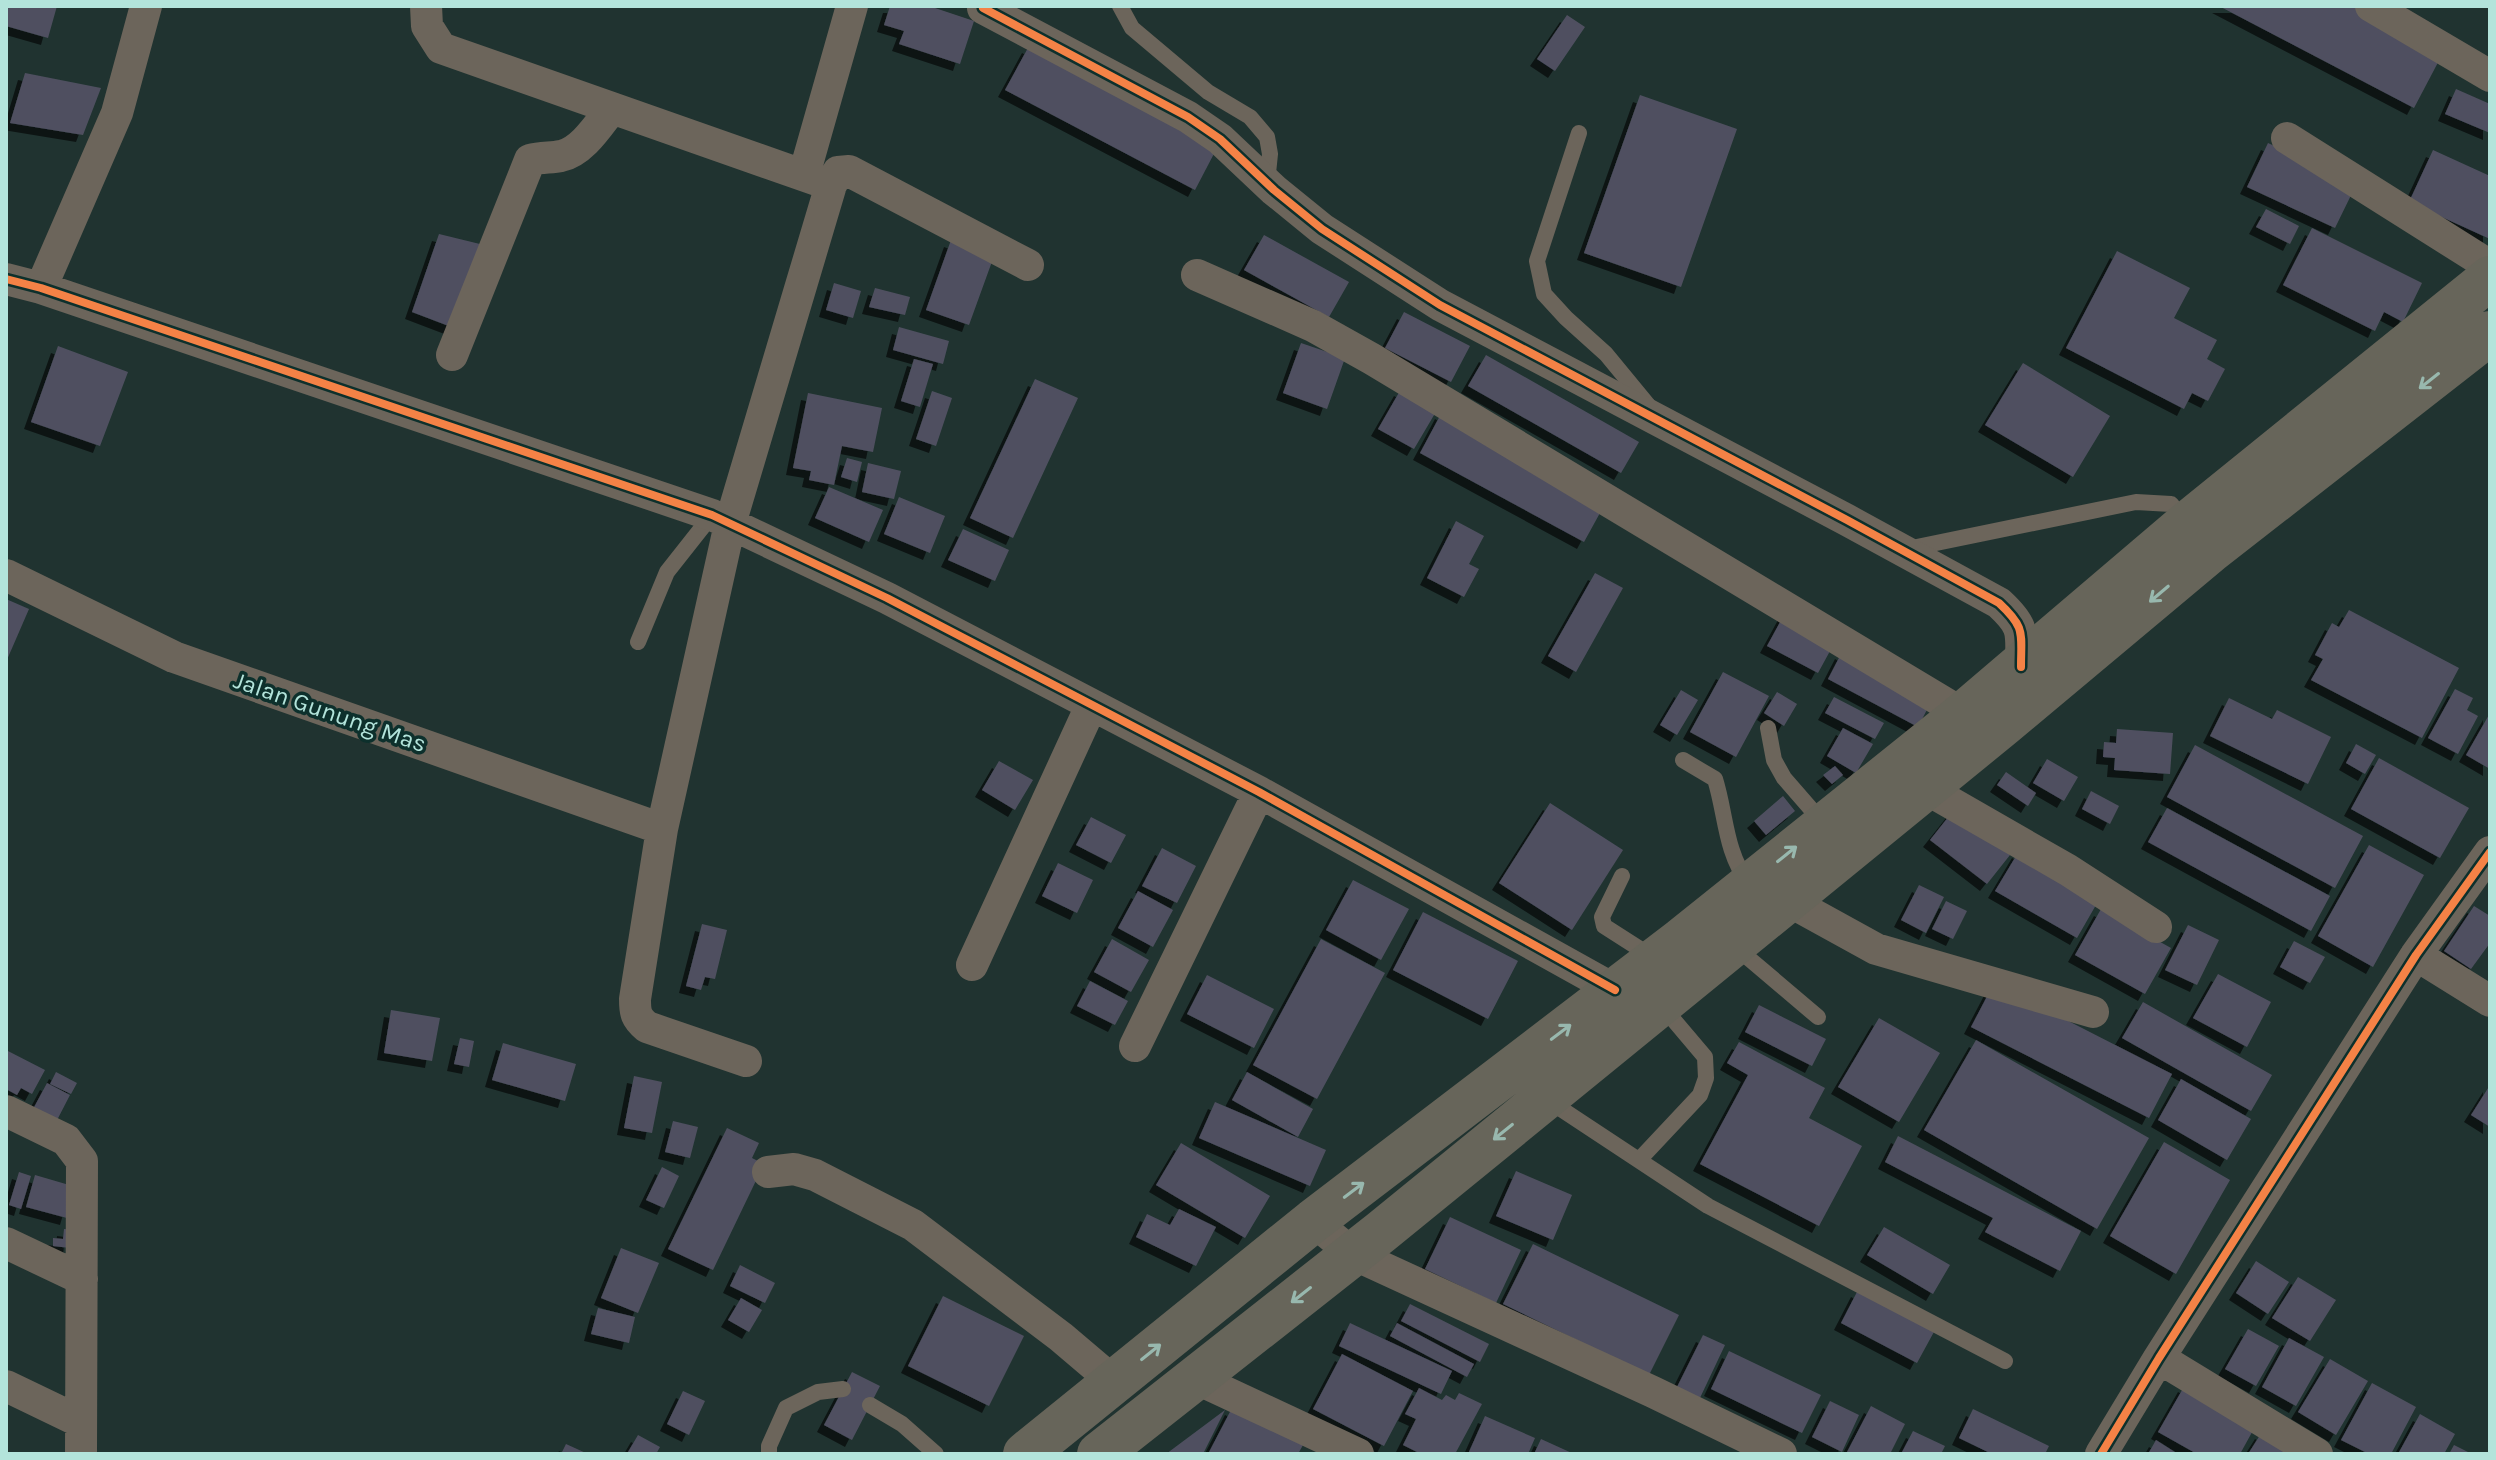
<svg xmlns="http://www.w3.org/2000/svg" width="2496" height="1460" font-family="Karla,sans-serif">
  <defs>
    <filter id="shadow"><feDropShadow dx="-7" dy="7" stdDeviation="0" flood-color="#0009"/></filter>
  </defs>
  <rect width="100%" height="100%" fill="#203330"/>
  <!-- building -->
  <path fill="#4f5060" filter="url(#shadow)" d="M6,6H57L48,38L6,26Z
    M890,6H929L974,21L960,64L899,44L904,31L884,25Z
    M2219,6H2359L2444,51L2414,108Z
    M1567,15L1585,27L1555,71L1537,59Z
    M1029,46L1218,146L1195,190L1005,90Z
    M25,73L101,88L83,135L10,123Z
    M2456,89L2490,104V133L2445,114Z
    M1640,95L1737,129L1681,287L1584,253Z
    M2268,143L2356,185L2335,228L2247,187Z
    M2433,150L2490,176V239L2409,202Z
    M2266,209L2299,226L2290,244L2256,227Z
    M2312,228L2422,283L2403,322L2384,312L2375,331L2283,285Z
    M439,234L484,245L454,328L412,312Z
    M1264,235L1349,282L1329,317L1244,270Z
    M951,240L994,256L969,325L926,310Z
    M2117,251L2190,288L2174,318L2217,340L2207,359L2225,369L2208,401L2192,393L2184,409L2066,348Z
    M834,283L861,291L853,318L826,310Z
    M875,288L910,297L905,315L869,307Z
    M1404,312L1470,346L1451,382L1385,348Z
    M899,327L949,341L943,364L893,350Z
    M1301,343L1345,358L1327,409L1283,393Z
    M58,346L128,372L100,446L31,422Z
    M1486,355L1639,442L1621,473L1468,386Z
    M914,359L933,364L920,407L901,401Z
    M2023,363L2110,416L2073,477L1985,425Z
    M1035,379L1078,398L1013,538L970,518Z
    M1401,389L1437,410L1414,449L1378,429Z
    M932,391L952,398L936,446L916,439Z
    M808,393L882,408L873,452L842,446L834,485L809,480L811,471L793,468Z
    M1442,412L1606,502L1584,542L1420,453Z
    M847,458L862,462L857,482L841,477Z
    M868,463L901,471L894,499L862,492Z
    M829,487L883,510L869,542L815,518Z
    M899,497L945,516L930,553L884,534Z
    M1456,521L1484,536L1469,564L1479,569L1464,597L1427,578Z
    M963,529L1009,550L995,581L948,560Z
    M1595,573L1623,588L1576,672L1548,656Z
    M6,599L29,609L6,662Z
    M2349,610L2459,668L2422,738L2311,680L2323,659L2315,655L2332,623L2339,627Z
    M1785,613L1836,640L1818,673L1767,646Z
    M1842,652L1932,700L1918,727L1828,679Z
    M1723,672L1769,696L1736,757L1690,732Z
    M2455,689L2473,698L2467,710L2478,716L2458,754L2428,738Z
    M1681,690L1698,700L1677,735L1660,725Z
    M1777,692L1797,704L1784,726L1764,713Z
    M1834,697L1884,723L1875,739L1825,713Z
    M2229,698L2272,719L2277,710L2331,737L2308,784L2210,736Z
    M2490,713V769L2466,755Z
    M1843,728L1873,744L1856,773L1827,756Z
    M2117,729L2173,733L2170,774L2114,770L2115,758L2103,757L2104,742L2116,743Z
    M2356,744L2376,755L2365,774L2346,763Z
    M2195,745L2363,836L2335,888L2167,797Z
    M2379,758L2469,808L2440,858L2351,809Z
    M2047,759L2078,777L2064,801L2033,783Z
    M999,761L1033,780L1015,810L982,790Z
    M1835,766L1843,775L1832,784L1823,775Z
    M2006,772L2036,793L2028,806L1997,785Z
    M2091,791L2119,806L2110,824L2082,809Z
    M1783,796L1795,811L1766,835L1754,821Z
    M1550,803L1623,850L1572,930L1499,883Z
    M2167,808L2330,896L2311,931L2148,842Z
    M1953,811L2010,855L1987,884L1930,840Z
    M1091,817L1126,835L1111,863L1076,845Z
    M2369,845L2424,875L2373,967L2318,936Z
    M1162,848L1196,866L1177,903L1142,886Z
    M2019,851L2100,898L2077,938L1995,891Z
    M1058,863L1093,880L1077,913L1042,896Z
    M1353,880L1409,909L1381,960L1326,930Z
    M1919,885L1944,897L1926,933L1901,920Z
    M1138,891L1173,910L1153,947L1118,928Z
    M1946,901L1967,911L1953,939L1932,929Z
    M2474,906L2490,916V943L2471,969L2444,951Z
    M2101,909L2171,948L2145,994L2075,955Z
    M1423,912L1518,961L1488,1019L1393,970Z
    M702,924L727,930L715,979L705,977L701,990L686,986Z
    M2188,925L2219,940L2197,985L2165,970Z
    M1112,939L1149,960L1131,992L1094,972Z
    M1321,939L1385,973L1317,1099L1253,1065Z
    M2294,941L2325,957L2310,983L2280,967Z
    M2218,974L2271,1002L2247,1047L2193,1018Z
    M1207,975L1274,1009L1254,1048L1187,1014Z
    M1090,981L1128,1001L1115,1025L1077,1006Z
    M1994,983L2172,1074L2149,1118L1971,1027Z
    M2143,1002L2272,1075L2251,1111L2122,1038Z
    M1759,1005L1826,1039L1812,1066L1745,1032Z
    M391,1010L440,1018L432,1061L384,1053Z
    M1879,1018L1940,1053L1899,1122L1838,1087Z
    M460,1038L474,1041L469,1067L454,1064Z
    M1976,1040L2149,1138L2097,1229L1924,1130Z
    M1739,1042L1825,1088L1809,1118L1862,1146L1819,1226L1700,1164L1748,1075L1727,1063Z
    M503,1043L576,1064L565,1101L492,1080Z
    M6,1050L45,1070L32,1094L21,1088L17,1095L6,1089Z
    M56,1072L77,1083L71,1094L50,1084Z
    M1247,1072L1313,1109L1298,1137L1232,1100Z
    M634,1076L662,1082L652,1133L624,1128Z
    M2181,1079L2251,1119L2227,1160L2158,1120Z
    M47,1083L70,1095L55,1124L32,1111Z
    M2490,1085V1127L2471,1115Z
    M1215,1102L1326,1150L1310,1186L1199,1138Z
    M673,1121L698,1127L690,1158L665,1152Z
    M727,1128L759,1143L752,1158L764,1164L713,1270L668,1249Z
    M1898,1136L2081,1231L2060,1271L1985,1232L1993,1218L1885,1162Z
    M2164,1142L2230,1180L2176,1274L2110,1236Z
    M1181,1143L1270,1196L1245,1238L1156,1185Z
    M662,1167L679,1176L664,1208L646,1200Z
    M1516,1171L1572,1195L1553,1240L1496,1216Z
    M19,1172L31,1176L21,1209L9,1205Z
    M35,1175L76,1187L67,1218L26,1207Z
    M1179,1209L1216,1227L1196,1266L1136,1237L1147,1214L1170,1225Z
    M1450,1217L1521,1250L1496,1303L1425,1269Z
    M1884,1227L1950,1265L1933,1294L1867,1255Z
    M64,1229L72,1230L70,1248L53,1246V1238L63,1239Z
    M1533,1244L1679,1315L1649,1375L1503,1304Z
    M621,1248L659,1263L638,1313L601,1298Z
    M2256,1261L2289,1282L2268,1314L2236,1293Z
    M740,1265L775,1283L765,1303L730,1286Z
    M2298,1277L2336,1300L2310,1341L2272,1318Z
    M1858,1290L1935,1330L1917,1363L1841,1323Z
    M943,1296L1024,1336L989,1406L908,1366Z
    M741,1298L762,1310L749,1332L728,1320Z
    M1410,1304L1489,1344L1480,1362L1401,1321Z
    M598,1308L635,1317L629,1343L591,1334Z
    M1350,1323L1452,1371L1441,1394L1339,1346Z
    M1397,1323L1474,1364L1467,1377L1390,1336Z
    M2248,1329L2279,1346L2256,1386L2225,1369Z
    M1703,1335L1725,1345L1699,1400L1676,1389Z
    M2289,1338L2324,1357L2296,1406L2262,1387Z
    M1729,1351L1821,1395L1802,1433L1711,1389Z
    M1342,1354L1413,1391L1384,1446L1313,1409Z
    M2330,1359L2368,1381L2336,1435L2298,1412Z
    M852,1372L880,1386L852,1440L824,1425Z
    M2372,1383L2416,1407L2391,1454H2369L2341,1440Z
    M2185,1385L2256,1425L2240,1454H2197L2158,1432Z
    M1419,1388L1442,1400L1446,1395L1455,1400L1459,1393L1482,1404L1455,1454H1421L1403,1445L1416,1419L1405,1414Z
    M683,1391L705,1401L689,1435L667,1424Z
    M1830,1401L1859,1415L1842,1452L1812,1437Z
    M1871,1406L1905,1424L1890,1454H1850L1847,1452Z
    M1232,1408L1303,1445L1298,1454H1208Z
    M1973,1409L2049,1446L2045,1454H1992L1959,1438Z
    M1225,1410L1203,1454H1166Z
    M2420,1414L2455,1434L2444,1454H2398Z
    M1485,1416L1535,1438L1528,1454H1468Z
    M1913,1431L1945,1446L1941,1454H1901Z
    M2262,1432L2300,1454H2248Z
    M638,1435L660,1447L656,1454L628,1452Z
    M1541,1439L1574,1454H1534Z
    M2156,1440L2178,1454H2148Z
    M566,1444L588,1454H561Z
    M2454,1445L2472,1454H2449Z"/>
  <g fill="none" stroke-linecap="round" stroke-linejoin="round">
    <!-- lane -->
    <path stroke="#6c655b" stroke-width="16" d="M1120,6L1132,28L1208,92L1250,117L1267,137L1270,154L1267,183
      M1579,133L1537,261L1544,294L1566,318L1606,354L1648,405
      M1907,549L2136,502L2171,504L2186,523
      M638,642L667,572L712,515
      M1768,728L1774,760L1784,778L1824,824
      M1683,760L1715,779C1726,814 1725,852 1748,882
      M1622,876L1602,917L1604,926L1654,958
      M1733,945L1818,1017
      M1546,1099L1708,1206L2005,1361
      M1639,1160L1700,1095L1706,1078L1705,1057L1661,1005
      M870,1405L902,1424L936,1454
      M769,1454V1446L786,1408L818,1392L843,1389"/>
    <!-- street -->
    <path stroke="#6c655b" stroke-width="32" d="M426,6L427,26L441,48L831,185
      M2371,6L2490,76
      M983,8L1188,117L1220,139L1274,190L1322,229L1440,305L1847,520L1999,603C2026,628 2021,633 2021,667
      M2287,138L2490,266
      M804,175L852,6
      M1197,275L1313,326L1372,359L1963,714
      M6,279L41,288L712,515L887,598L1259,792L1615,990
      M41,288L117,113L146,6
      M452,355L530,160C541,157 551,158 561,156C583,151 599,124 612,108
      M6,575L174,657L662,829
      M1925,788L2068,870L2156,927
      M1787,900L1876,949L2093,1012
      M2416,955L2490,1001
      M972,965L1091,706
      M1135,1046L1259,792
      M746,1061L647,1027C636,1018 635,1013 635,999L662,829L730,524L831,185L838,172L849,171L1028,265
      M6,1111L66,1140L82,1161L81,1454
      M768,1172L794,1169L815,1175L913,1225L1061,1337L1114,1382
      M1313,1221L1353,1254L1653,1392L1781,1454
      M6,1243L82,1279
      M2159,1358L2317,1454
      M1195,1378L1358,1454
      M6,1386L81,1422
      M2101,1454L2159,1358L2416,955L2490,852"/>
    <!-- primary -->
    <path stroke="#67655a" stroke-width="44" d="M1025,1454L1313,1221L1681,940L1963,714L2186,524L2490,278
      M1099,1454L1381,1232L2004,724L2212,550L2490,333"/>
    <defs>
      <path id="cycleway" d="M983,8L1188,117L1220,139L1274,190L1322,229L1440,305L1847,520L1999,603C2026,628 2021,633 2021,667
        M6,279L41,288L712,515L887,598L1259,792L1615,990
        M2101,1454L2159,1358L2416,955L2490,852"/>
    </defs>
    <!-- cycleway casing -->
    <use href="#cycleway" stroke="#0d302c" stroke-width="13"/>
    <!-- cycleway -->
    <use href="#cycleway" stroke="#f48246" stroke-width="8"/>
  </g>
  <!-- one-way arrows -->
  <defs><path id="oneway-shaft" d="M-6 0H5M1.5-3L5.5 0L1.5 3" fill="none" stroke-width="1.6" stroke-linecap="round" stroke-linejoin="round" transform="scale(2)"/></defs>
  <g stroke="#98b8ae">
    <use href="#oneway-shaft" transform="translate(2429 381) rotate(142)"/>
    <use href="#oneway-shaft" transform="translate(2159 594) rotate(140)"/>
    <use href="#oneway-shaft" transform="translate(1787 854) rotate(-39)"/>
    <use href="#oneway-shaft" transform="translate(1561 1032) rotate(-37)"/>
    <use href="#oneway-shaft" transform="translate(1503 1132) rotate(141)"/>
    <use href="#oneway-shaft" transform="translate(1354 1190) rotate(-37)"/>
    <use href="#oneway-shaft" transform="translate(1301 1295) rotate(142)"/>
    <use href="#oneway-shaft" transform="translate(1151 1352) rotate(-39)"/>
  </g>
  <g text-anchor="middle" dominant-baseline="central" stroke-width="7" stroke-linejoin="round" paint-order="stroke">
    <!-- street labels -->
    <g font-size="24" fill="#b3e4db" stroke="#0d302c">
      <text transform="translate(330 712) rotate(19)">Jalan Gunung Mas</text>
    </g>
  </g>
  <!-- border -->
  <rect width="2496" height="1460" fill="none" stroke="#b3e4db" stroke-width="16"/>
</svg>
